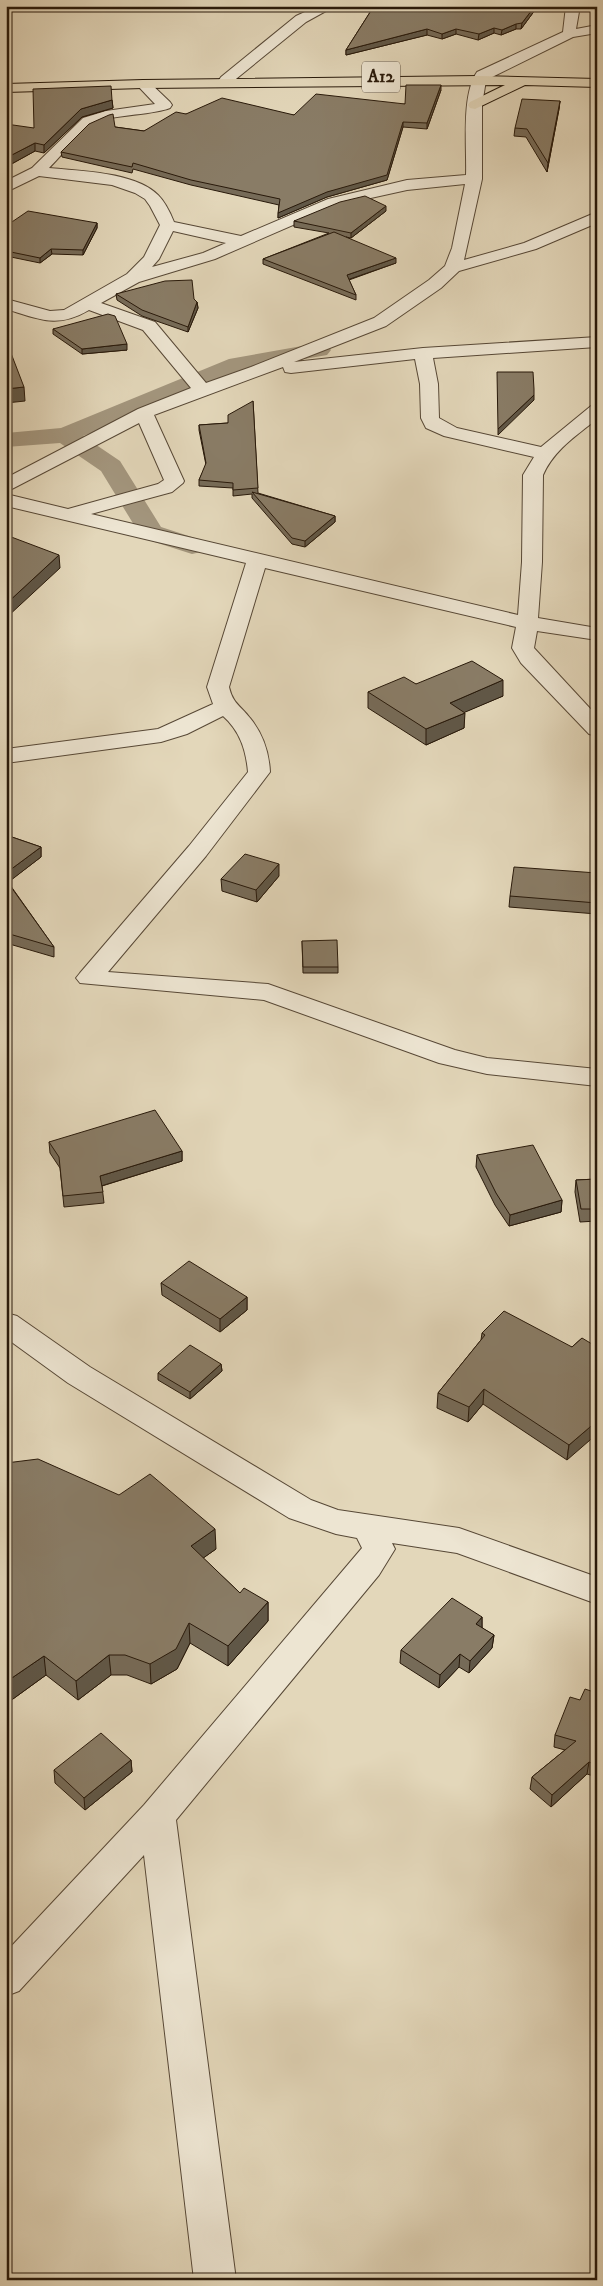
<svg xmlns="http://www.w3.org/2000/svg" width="603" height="2286" font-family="'IM FELL DW Pica',serif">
  <rect width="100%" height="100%" fill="#e3d7ba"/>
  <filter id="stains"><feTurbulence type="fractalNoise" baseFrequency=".004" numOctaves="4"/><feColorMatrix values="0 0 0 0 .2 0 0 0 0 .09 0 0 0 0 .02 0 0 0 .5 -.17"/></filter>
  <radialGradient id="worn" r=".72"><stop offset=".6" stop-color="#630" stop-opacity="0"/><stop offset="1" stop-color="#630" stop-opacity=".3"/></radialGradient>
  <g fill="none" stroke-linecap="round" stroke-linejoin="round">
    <!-- canal -->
    <path fill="#a3967e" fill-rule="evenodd" d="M319,343L327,345L331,350L327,355L243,370L83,436L120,461L161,527L201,540L205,546L201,552L192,554L142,538L101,471L60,443L6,447V433L61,428L229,359Z"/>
    <defs>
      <path id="street" d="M318,6H335L306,22L231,83H221L219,80L221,77L296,16Z
        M566,6H580L576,29L597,25V33L573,37L486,80L482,105V179L464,260L524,243L597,212V223L536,249L459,271L441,288L386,326L294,362L423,348L597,337V347L433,358L438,384L439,418L457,428L541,447L591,406L597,405V419C576,436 554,450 543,475L542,562L538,618L597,628V640L537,631L534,648L597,716V736L589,734L521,663L512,648L516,627L265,568L229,687C233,704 240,705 250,718C263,734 269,752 270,772L206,856L108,972L268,984L455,1050L487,1058L597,1069V1086L487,1074L439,1063L264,1000L80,983L76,978L80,973L189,846L248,772C246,750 240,731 223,716L187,734L161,742L6,763V749L158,729L213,704L207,687L246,563L6,506V494L68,509L158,484L164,480L139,423L6,492V478L138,409L191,388L143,330L89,310C57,329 39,319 6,309V299L50,311L64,310L127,274L144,257L160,225L150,206L145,199L135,193L112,185L39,176L6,192V181L32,168L83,118L106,111L155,104L136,84L143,80L148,81L170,102L172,105L170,108C149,116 109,114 94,124C80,132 61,156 49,168C80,171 135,172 158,195C165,202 170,212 174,222L241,236L328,199L407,180L466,175C467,147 461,95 477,72L563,32ZM465,184L452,248L445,266L429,280L374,318L251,367L206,383L155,322L101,303L139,282L215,259L339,205L407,190ZM173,231L226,243L203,253L152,267L159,259ZM415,359L420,384L421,418L426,428L444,436L534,457L523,475L522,562L518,615L91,514L172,492L183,483L184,481L154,415L283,367L285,372L291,373Z
        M6,1313L17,1316L90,1367L311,1500L338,1510L459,1528L597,1577V1604L457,1553L392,1543L395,1549L379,1575L176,1820L236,2280H194L144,1855L19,1991L6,1996V1952L144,1805L362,1548L357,1538L336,1534L289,1518L68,1383L6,1338Z"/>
      <path id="primary" d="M479,76L597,79V87L525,85L475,109L470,108L468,105L470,102L505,85L143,88L6,92V84L143,80Z"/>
    </defs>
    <!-- street casing -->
    <use href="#street" stroke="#574836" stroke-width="2"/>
    <!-- primary casing -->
    <use href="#primary" stroke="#28190a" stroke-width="2"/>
    <!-- street -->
    <use href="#street" fill="#ede5d2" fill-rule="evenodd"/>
    <!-- primary -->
    <use href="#primary" fill="#e3d7ba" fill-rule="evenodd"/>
  </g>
  <!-- wall -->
  <path fill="#766b58" stroke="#28190a" d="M374,6H538L521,29H516L501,35L494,33L478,40L456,34L442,39L427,35L346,55V50Z
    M441,90L427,129L403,127L387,180L327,197L278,218L279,205L191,185L133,169L132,173L62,157L61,152L115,127L144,131L186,114L294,115L405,104Z
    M112,100L113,108L82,117L44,153L35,151L6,167L34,128Z
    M560,101L559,109L547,172L526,137L514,136L515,128Z
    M386,211L351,238L346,237L396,263L349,280L356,295V300L263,264V259L329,233L294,227V221Z
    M97,223V228L83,255L52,254L40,263L6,256V226Z
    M116,294L194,299L197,302L198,308L188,332L142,316L117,300Z
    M53,329L127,350L82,354L53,334Z
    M253,401L258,493L335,516V522L305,547L292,544L252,498V494L233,496V488L199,486V480L206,465L199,430V425L228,423Z
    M416,684L503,696L464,712V728L426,745L368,708V692Z
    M6,835L41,847V857L8,882L54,947V957L6,943Z
    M597,873V914L509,907L510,896Z
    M279,876L257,902L222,891L221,879Z
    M302,941L338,967V973H303Z
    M49,1142L182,1151V1161L102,1186L104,1203L64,1207L60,1168L50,1153Z
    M477,1155L562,1200L561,1212L509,1226L495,1205L476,1167Z
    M597,1179V1221L580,1222L575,1192L576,1180Z
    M161,1283L247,1297V1310L220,1332L162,1295Z
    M482,1333L572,1347L582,1338L567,1460L483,1404L468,1422L437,1408L438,1393L481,1340Z
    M221,1364L222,1371L190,1399L158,1380V1373Z
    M6,1463L216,1549L203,1558L240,1593L268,1602V1621L228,1666L190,1643L177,1669L151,1684L127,1675H111L78,1700L46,1675L6,1704Z
    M482,1617V1628L494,1635L492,1648L469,1673L459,1667L439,1688L400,1663L401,1650Z
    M597,1693V1777L587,1774L551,1807L530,1789L532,1777L565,1750L554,1747L555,1735L580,1700Z
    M131,1760L132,1772L85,1810L55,1783L54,1770Z"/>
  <!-- shaded-wall -->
  <path fill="#605747" stroke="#28190a" d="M535,6H538L521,29L522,23Z
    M516,24V29L501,35L502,30Z
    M494,28V33L478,40L479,34Z
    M427,29V35L346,55V50Z
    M456,29V34L442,39V34Z
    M441,85V90L427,129V123Z
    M112,100L113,108L82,117L44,153V145L81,109Z
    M560,101L559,109L547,172L548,163Z
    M403,122V127L387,180L327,197L278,218V213Z
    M35,143V151L6,167V158Z
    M386,206V211L351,238V233Z
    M97,223V228L83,255V250Z
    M51,249L52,254L40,263V258Z
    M396,258V263L347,280V275Z
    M197,302L198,308L188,332V327Z
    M127,344V350L82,354V349Z
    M24,387L25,401L6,403V389Z
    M534,395V400L498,435V429Z
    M335,516V522L305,547V541Z
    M59,555L60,568L6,618V604Z
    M503,680V696L449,719L450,703Z
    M465,713L464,728L426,745V729Z
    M41,847V857L6,884V873Z
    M279,864V876L257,902L256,890Z
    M182,1151V1161L101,1186L100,1176Z
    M562,1200L561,1212L509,1226L510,1215Z
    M247,1297V1310L220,1332V1319Z
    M221,1364L222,1371L190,1399V1392Z
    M484,1389L483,1404L468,1422L469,1407Z
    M597,1421V1434L567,1460L569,1445Z
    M215,1529L216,1549L192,1566L191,1546Z
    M268,1602V1621L228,1666V1646Z
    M482,1617V1629L476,1624Z
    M189,1623L190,1643L177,1669L151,1684L150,1664Z
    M494,1635L492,1648L469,1673L470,1661Z
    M460,1654L459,1667L439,1688L440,1675Z
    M109,1655L111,1675L78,1700L76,1681Z
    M44,1656L46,1675L6,1704V1682Z
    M131,1760L132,1772L85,1810L84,1798Z
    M589,1762L587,1774L551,1807L552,1795Z"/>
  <!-- building -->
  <path fill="#897c66" stroke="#28190a" d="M374,6H535L522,23L516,24L502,30L494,28L479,34L456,29L442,34L427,29L346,50Z
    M406,85H441L427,123L403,122L387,175L327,192L278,213L280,199L191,180L133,163L132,167L61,152L89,124L109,115L113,114L115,127L144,131L176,112L186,114L222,98L294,115L316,94L405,104Z
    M111,86L112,100L81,109L44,145L35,143L6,158V124L34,128L33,89Z
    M522,99L560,101L548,163L527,129L515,128Z
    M365,196L386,206L351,233L294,221L340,202Z
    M28,211L97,223L83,250L51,249L40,258L6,251V226Z
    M334,232L396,258L347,275L356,295L263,259Z
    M192,280L194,299L197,302L188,327L142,310L116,294L165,281Z
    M108,314L115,316L127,344L82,349L53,329Z
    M9,348L24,387L6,389V349Z
    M497,372H533L534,389V395L498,429Z
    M253,401L258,488L233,490V483L199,480L206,463L199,425L228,423V415Z
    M252,492L335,516L305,541L292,538Z
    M6,535L59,555L6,604Z
    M472,661L503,680L450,703L465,713L426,729L368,692L404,677L416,684Z
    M6,835L41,847L6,873Z
    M245,854L279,864L256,890L221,879Z
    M514,867L597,873V903L510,896Z
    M6,880L54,947L6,933Z
    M337,940L338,967H303L302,941Z
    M155,1110L182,1151L100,1176L103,1192L63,1196L59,1157L49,1142Z
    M533,1145L562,1200L510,1215L496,1193L477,1155Z
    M597,1179V1209H581L576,1180Z
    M189,1261L247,1297L220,1319L161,1283Z
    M504,1311L572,1347L582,1338L597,1347V1421L569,1445L484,1389L469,1407L438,1393L485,1335L482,1333Z
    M190,1345L221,1364L190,1392L158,1373Z
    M38,1459L119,1495L150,1474L215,1529L191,1546L240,1593L244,1588L268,1602L228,1646L189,1623L176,1649L150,1664L125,1655H109L76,1681L44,1656L6,1682V1463Z
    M452,1598L482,1617L476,1624L494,1635L470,1661L460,1654L440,1675L401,1650Z
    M585,1689L597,1693V1765L589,1762L552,1795L532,1777L576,1741L555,1735L570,1697L580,1700Z
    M101,1733L131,1760L84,1798L54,1770Z"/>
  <g text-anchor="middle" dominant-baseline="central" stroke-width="4" stroke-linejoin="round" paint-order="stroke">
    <!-- shield labels -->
    <rect fill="#ede5d2" stroke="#635646" stroke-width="1" x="362" y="61.5" width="38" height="31" rx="4"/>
    <g font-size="18" font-weight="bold" fill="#28190a">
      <text x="381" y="77">A12</text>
    </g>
  </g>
  <!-- margin -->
  <rect width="603" height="2286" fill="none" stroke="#e3d7ba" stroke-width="25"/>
  <rect x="8" y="8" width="588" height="2271" fill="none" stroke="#28190a" stroke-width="2.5"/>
  <rect x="12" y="12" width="578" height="2261" fill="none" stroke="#28190a"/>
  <rect width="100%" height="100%" filter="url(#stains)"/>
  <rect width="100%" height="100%" fill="url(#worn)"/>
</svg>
